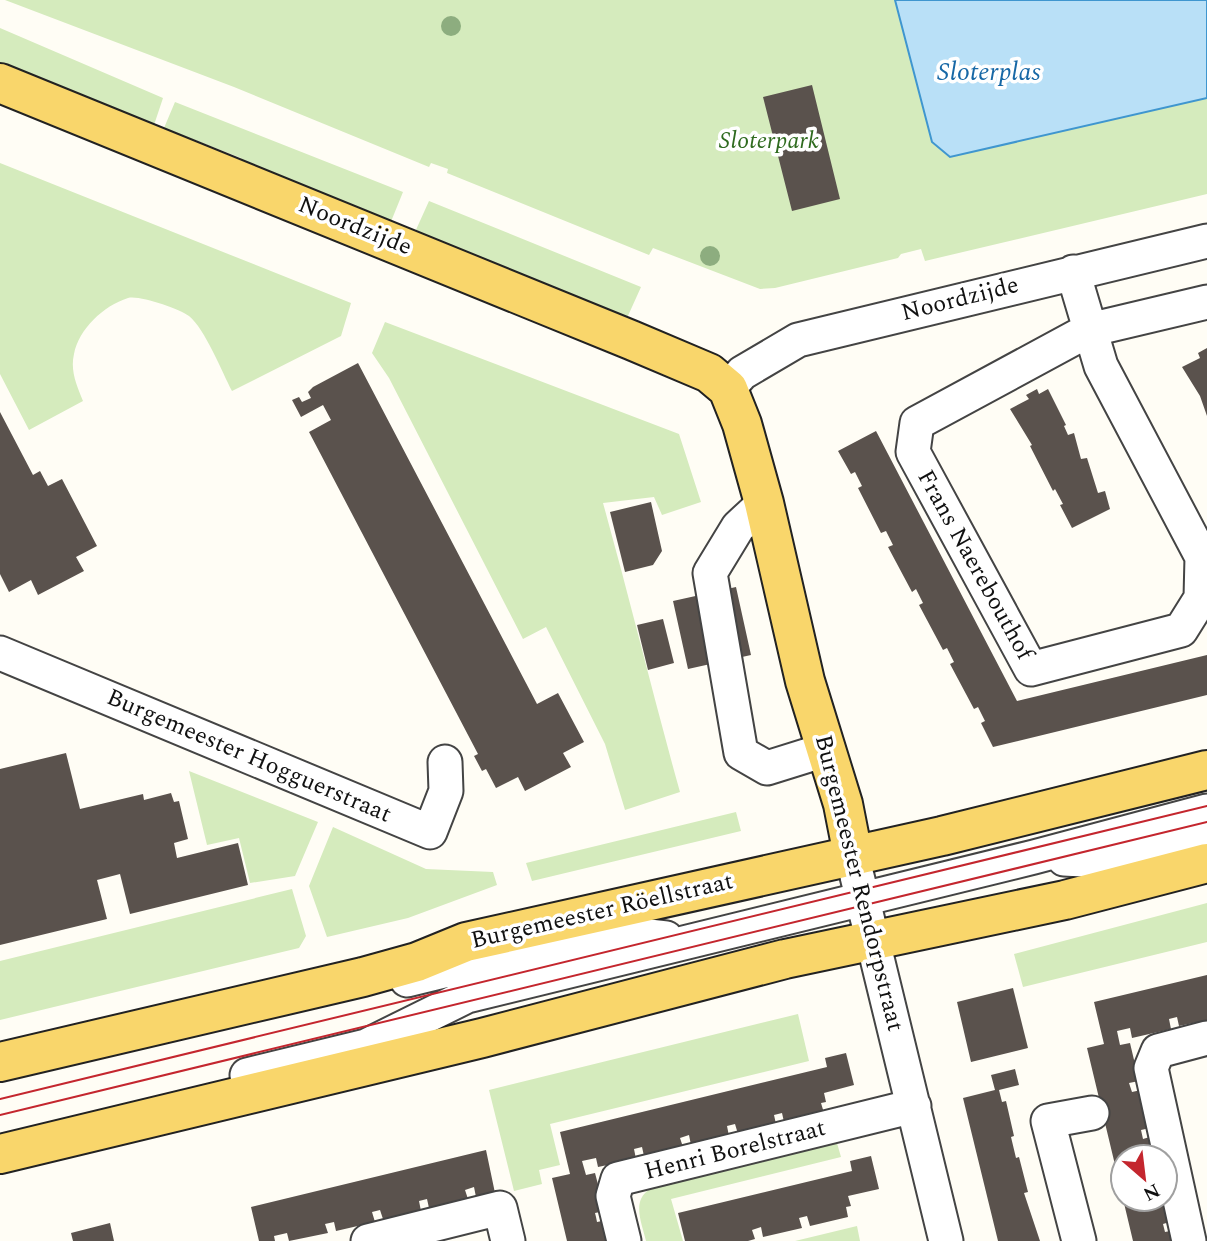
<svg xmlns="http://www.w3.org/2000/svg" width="1207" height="1241" font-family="Spectral,serif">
  <rect width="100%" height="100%" fill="#fffdf5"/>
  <!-- green -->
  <path fill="#d5ebbd" d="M5,0H1207V194L925,261L921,249L901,254L898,258L775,288L760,289L653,248L649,255L447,173L448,169L431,163L429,167L234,87Z
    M0,28L163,98L154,125L70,92L0,71Z
    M175,102L403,192L390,224L250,176L241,158L164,128Z
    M0,163L351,303L341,336L232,391C222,372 205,329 189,316C179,309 140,295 128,298C103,306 79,329 74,354C70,371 77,386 83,401L29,430L0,374Z
    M429,201L641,287L627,318L415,232Z
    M385,322L679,434L701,502L662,515L654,497L603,503C630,599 653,696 680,792L625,810L605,744L546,627L523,639L389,378L372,353Z
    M189,771L318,822L295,876L250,883L239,838L207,845Z
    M736,812L741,831L532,881L526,863Z
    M333,827L426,869L493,872L497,885L408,918L327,937L309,886Z
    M292,889L306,936L299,948L0,1020V961Z
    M1207,903V942L1023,987L1014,954Z
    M798,1014L809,1061L550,1124L560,1165L539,1170L542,1184L514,1191L489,1090Z
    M837,1143L841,1157L671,1199L683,1241H646C642,1223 631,1201 650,1189Z
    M857,1226L860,1241H795Z"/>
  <!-- water -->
  <path fill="#b9e0f7" stroke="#3f96cf" stroke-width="2" d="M895,0H1207V98L950,157L932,142Z"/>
  <!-- building -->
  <path fill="#5a524d" d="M812,85L840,199L792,211L763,97Z
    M1207,348V416L1200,396L1182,367L1200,358L1198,353Z
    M358,363L537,704L558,693L584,742L563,753L571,767L525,791L518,777L496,788L486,769L482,771L474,756L478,754L309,432L331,420L323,405L301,417L292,400L299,397L302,402L311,398L308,392L313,387Z
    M1037,389L1039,394L1048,389L1066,425L1064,426L1068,435L1074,433L1081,459L1087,458L1098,493L1105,491L1110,509L1072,528L1060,505L1063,504L1055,489L1053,491L1030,446L1032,445L1010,409L1029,399L1026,395Z
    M0,412L33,475L40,471L48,486L62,479L97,546L76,557L84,571L38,595L31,580L9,592L0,574Z
    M876,431L1017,701L1207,655V695L993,747L981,723L985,721L978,707L974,709L950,664L954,662L947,648L943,650L919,605L923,603L916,589L912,592L888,547L893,545L886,531L881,533L858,488L862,486L855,472L851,474L838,451Z
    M651,502L662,551L653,565L625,572L610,512Z
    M736,587L751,655L688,669L673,601Z
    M663,619L674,663L648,670L637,625Z
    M66,753L80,809L143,794L144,800L171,793L174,802L179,801L188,839L174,843L177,858L238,843L248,885L130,914L120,874L97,880L107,919L0,945V769Z
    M1207,975V1020L1179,1026L1177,1017L1169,1019L1171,1029L1132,1038L1130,1028L1117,1031L1120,1045L1130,1043L1139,1081L1129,1083L1132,1092L1141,1090L1150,1128L1141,1130L1143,1139L1153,1136L1158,1157H1123L1122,1194L1087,1048L1104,1044L1094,1002Z
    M1013,988L1028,1048L971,1062L957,1002Z
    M846,1053L854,1085L824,1093L826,1102L821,1103L824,1113L784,1122L782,1113L774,1115L776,1124L738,1134L735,1124L727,1126L729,1136L691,1145L689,1135L680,1138L683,1147L644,1156L642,1147L634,1149L636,1159L598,1167L596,1158L582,1161L586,1175L595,1173L605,1211L595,1213L596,1217L597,1222L607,1220L612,1241H567L552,1178L570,1174L560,1132L827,1067L825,1058Z
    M1015,1069L1019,1085L999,1090L1002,1102L1006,1101L1014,1136L1011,1137L1016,1158L1019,1157L1028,1192L1024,1193L1040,1241H998L963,1098L995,1090L991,1075Z
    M486,1150L495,1193L476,1197L474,1187L465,1190L468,1199L429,1208L427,1199L419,1201L421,1211L383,1219L380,1210L372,1212L375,1222L336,1231L334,1222L325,1224L328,1233L289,1241L287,1233L274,1236L275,1241H259L251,1207Z
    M871,1156L879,1189L848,1196L851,1206L846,1207L848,1217L810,1226L807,1216L799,1218L802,1228L763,1237L761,1227L752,1230L755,1239L748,1241H685L678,1213L852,1171L850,1161Z
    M1123,1199H1165L1173,1221L1163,1224L1165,1232L1175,1230L1178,1241H1133Z
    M110,1223L114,1241H73L71,1233Z"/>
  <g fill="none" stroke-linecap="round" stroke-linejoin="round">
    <defs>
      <path id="minor" d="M1073,272L1101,366L1202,557L1201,598L1181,630L1031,669L913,452L917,423L1089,330L1207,302
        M728,389L742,373L798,340L1207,241
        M764,503L738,527L710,573L741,753L767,768L828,749
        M0,653L430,832L446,791L445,762
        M1064,859L1119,862L1207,841
        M857,876L946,1241
        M407,980L606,931L666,938
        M247,1075L366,1046L467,996L1034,857L1207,811
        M368,1241L500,1208L508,1241
        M624,1241L613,1196L618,1179L914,1106
        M1079,1241L1048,1121L1092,1113
        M1189,1241L1151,1068L1158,1051L1207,1038"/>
      <path id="major" d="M0,83L631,340L709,373L728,389L742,424L764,503L805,681L843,804L853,855
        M0,1062L363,977L417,962L466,942L942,836L1207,770
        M0,1154L482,1038L785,959L1065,900L1207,863"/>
    </defs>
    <!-- minor casing -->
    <use href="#minor" stroke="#444" stroke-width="37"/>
    <!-- major casing -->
    <use href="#major" stroke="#222" stroke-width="42"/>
    <!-- minor -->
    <use href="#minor" stroke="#fff" stroke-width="33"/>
    <!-- major -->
    <use href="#major" stroke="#f9d66b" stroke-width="38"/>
    <!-- tram -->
    <path stroke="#c4262e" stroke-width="2" d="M0,1099L1207,806
      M0,1115L1207,822"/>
  </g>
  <!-- trees -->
  <g fill="#8dad7f">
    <circle cx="451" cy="26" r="10"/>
    <circle cx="710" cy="256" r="10"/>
  </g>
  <g text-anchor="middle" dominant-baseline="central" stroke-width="7" stroke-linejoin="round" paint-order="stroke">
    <!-- park labels -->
    <g font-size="24" font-style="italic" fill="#2f6b1f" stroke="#fff">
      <text x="769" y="141">Sloterpark</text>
    </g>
    <!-- street labels -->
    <g font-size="24" fill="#111" stroke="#fff">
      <text transform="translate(355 226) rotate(22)">Noordzijde</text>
      <text transform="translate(960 299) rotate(-14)">Noordzijde</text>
      <text transform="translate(975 565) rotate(61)">Frans Naerebouthof</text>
      <text transform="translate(249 756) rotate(23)">Burgemeester Hogguerstraat</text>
      <text transform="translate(859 883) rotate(76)">Burgemeester Rendorpstraat</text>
      <text transform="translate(602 911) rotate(-13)">Burgemeester Röellstraat</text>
      <text transform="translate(735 1150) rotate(-14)">Henri Borelstraat</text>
    </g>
    <!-- water labels -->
    <g font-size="26" font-style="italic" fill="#1768a6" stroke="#fff">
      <text x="989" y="72">Sloterplas</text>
    </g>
  </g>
  <!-- north arrow -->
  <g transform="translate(1144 1178) rotate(152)"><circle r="33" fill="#ffffff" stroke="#a0a0a0" stroke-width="2"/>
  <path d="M0-5L12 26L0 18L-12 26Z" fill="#c4262e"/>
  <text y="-10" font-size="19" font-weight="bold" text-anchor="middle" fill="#111111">N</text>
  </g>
</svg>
